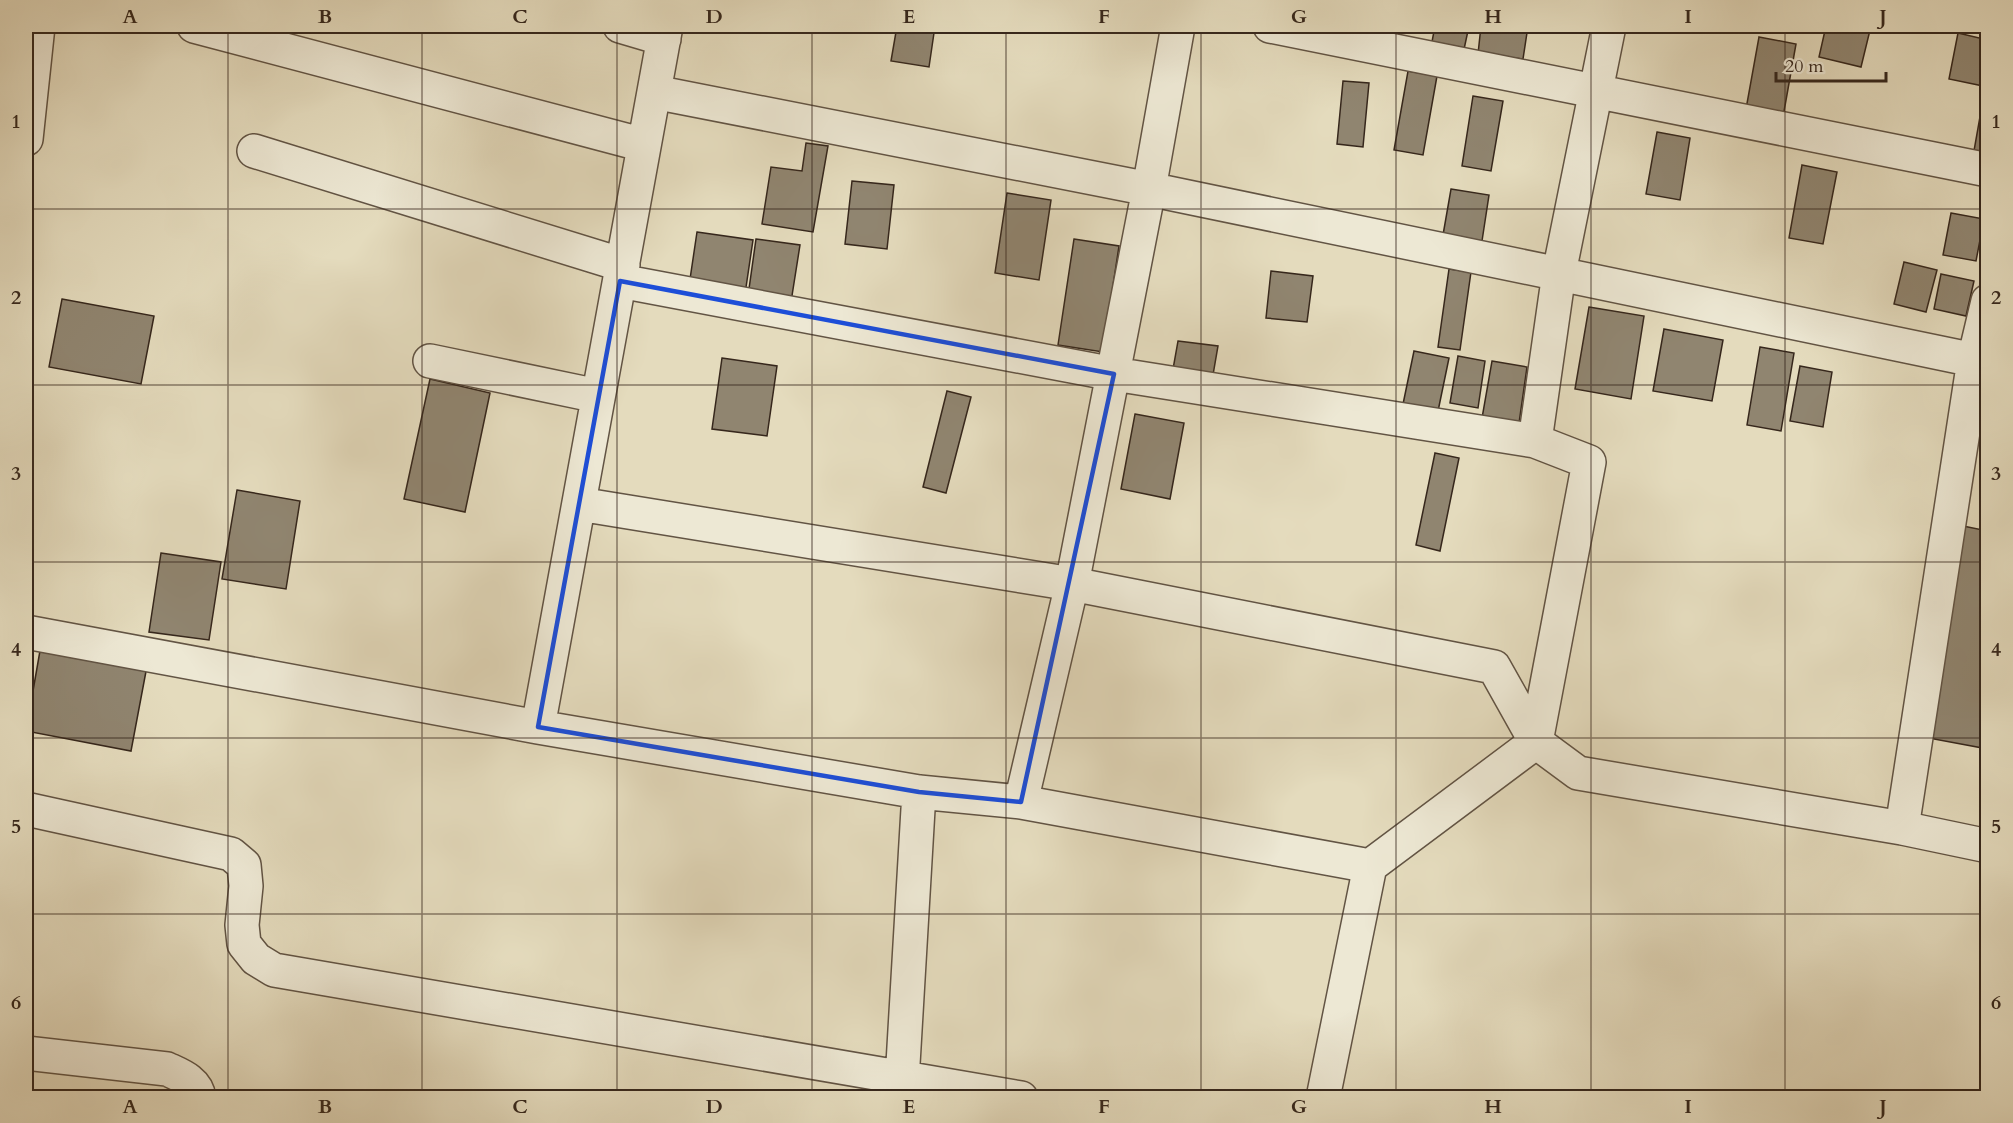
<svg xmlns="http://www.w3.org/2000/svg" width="2013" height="1123" font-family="Cardo,serif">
  <rect width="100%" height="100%" fill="#e4dbbd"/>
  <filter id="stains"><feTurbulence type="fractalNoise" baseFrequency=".00333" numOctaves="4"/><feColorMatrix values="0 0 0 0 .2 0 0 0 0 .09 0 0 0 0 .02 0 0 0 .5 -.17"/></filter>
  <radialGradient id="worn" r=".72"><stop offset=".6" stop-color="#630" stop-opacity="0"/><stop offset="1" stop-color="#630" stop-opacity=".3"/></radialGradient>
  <!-- building -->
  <path fill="#908570" stroke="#36271c" stroke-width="1.5" d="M897,26H935L929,67L891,61Z
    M1435,26H1469L1463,54L1431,47Z
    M1481,26H1528L1523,59L1478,54Z
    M1826,26H1871L1861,67L1819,57Z
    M1958,33L1988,40V87L1949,79Z
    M1759,37L1796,44L1783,117L1746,109Z
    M1408,71L1437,76L1423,155L1394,150Z
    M1343,81L1369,83L1363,147L1337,144Z
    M1984,94H1988V164L1972,162Z
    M1473,96L1503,101L1491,171L1462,166Z
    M1657,132L1690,138L1680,200L1646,194Z
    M806,143L828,146L813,232L762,224L771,167L802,171Z
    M1802,165L1837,172L1823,244L1789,238Z
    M852,181L894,185L887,249L845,244Z
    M1451,189L1489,195L1482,241L1443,235Z
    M1007,193L1051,200L1039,280L995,273Z
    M1951,213L1984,219L1976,261L1943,255Z
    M697,232L753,240L745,294L689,286Z
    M756,239L800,245L791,302L748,296Z
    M1074,239L1119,246L1103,352L1058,345Z
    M1904,262L1937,270L1926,312L1894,304Z
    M1449,269L1471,272L1460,350L1438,347Z
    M1271,271L1313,276L1307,322L1266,318Z
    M1941,274L1974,281L1966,316L1934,309Z
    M62,299L154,316L141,384L49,367Z
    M1589,307L1644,316L1631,399L1575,389Z
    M1664,329L1723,340L1712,401L1653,391Z
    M1178,341L1218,346L1213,375L1173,369Z
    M1760,347L1794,353L1781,431L1747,425Z
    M1414,351L1449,358L1437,416L1402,409Z
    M1458,356L1485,361L1478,408L1450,403Z
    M722,358L777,366L767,436L712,429Z
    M1492,361L1527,367L1519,423L1482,418Z
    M1800,366L1832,372L1823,427L1790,421Z
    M430,379L490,393L465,512L404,499Z
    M947,391L971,397L946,493L923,487Z
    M1135,414L1184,423L1170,499L1121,489Z
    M1435,453L1459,458L1440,551L1416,545Z
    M237,490L300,501L286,589L222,579Z
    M1963,526L1988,531V749L1923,737Z
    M161,553L221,562L209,640L149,632Z
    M41,645L147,666L131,751L26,731Z"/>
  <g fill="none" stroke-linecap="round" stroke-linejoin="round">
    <defs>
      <path id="street" d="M194,26L644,145
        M620,26L664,39
        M1270,26L1988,170
        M654,92L1149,189L1974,360
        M26,139L38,26
        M254,151L623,265
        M620,281L1114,374L1535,441
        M430,361L598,396
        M579,504L1072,584L1494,667L1536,742L1578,773L1902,828L1988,846
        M26,632L538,727L919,792L1021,802L1370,866
        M538,727L666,26
        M1021,802L1072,584L1149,189L1178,26
        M26,809L231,854L244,865L246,886L242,925L244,944L256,959L274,970L1021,1098
        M1902,828L1974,360L1988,301
        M26,1053L167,1069C180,1075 197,1081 199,1098
        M901,1098L919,792
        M1323,1098L1370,866L1536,742L1589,462L1535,441L1559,273L1609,26"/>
    </defs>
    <!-- street casing -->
    <use href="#street" stroke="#625444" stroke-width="36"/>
    <!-- street -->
    <use href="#street" stroke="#ede8d4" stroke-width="33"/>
  </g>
  <!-- marked area -->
  <path fill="none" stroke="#1d4ed8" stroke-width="4.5" stroke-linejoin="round" d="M620,281L1114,374L1021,802L919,792L538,727Z"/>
  <!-- grid -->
  <path fill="none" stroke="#36271c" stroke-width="1.5" stroke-opacity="0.55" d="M228,26V1098M422,26V1098M617,26V1098M812,26V1098M1006,26V1098M1201,26V1098M1396,26V1098M1591,26V1098M1785,26V1098M26,209H1988M26,385H1988M26,562H1988M26,738H1988M26,914H1988"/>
  <!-- margin -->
  <rect width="2013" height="1123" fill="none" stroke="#e4dbbd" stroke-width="66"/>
  <!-- scale -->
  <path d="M1776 72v9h110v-9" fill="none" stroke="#36271c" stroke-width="3"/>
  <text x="1785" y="72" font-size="18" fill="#36271c" stroke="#ede8d4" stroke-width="4.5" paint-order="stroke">20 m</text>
  <rect x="33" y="33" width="1947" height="1057" fill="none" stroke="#36271c" stroke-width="2"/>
  <g font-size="20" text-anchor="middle" font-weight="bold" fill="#36271c">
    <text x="130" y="23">A</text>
    <text x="325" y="23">B</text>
    <text x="520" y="23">C</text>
    <text x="714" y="23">D</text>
    <text x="909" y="23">E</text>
    <text x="1104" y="23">F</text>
    <text x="1299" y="23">G</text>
    <text x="1493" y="23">H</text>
    <text x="1688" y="23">I</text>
    <text x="1883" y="23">J</text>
    <text x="16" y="128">1</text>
    <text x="1996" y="128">1</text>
    <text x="16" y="304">2</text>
    <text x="1996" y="304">2</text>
    <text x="16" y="480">3</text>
    <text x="1996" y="480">3</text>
    <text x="16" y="656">4</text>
    <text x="1996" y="656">4</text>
    <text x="16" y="833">5</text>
    <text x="1996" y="833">5</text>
    <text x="16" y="1009">6</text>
    <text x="1996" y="1009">6</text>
    <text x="130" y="1113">A</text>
    <text x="325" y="1113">B</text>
    <text x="520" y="1113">C</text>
    <text x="714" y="1113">D</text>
    <text x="909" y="1113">E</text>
    <text x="1104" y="1113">F</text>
    <text x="1299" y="1113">G</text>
    <text x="1493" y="1113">H</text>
    <text x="1688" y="1113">I</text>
    <text x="1883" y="1113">J</text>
  </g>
  <rect width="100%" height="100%" filter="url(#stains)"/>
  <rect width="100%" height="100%" fill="url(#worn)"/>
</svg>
